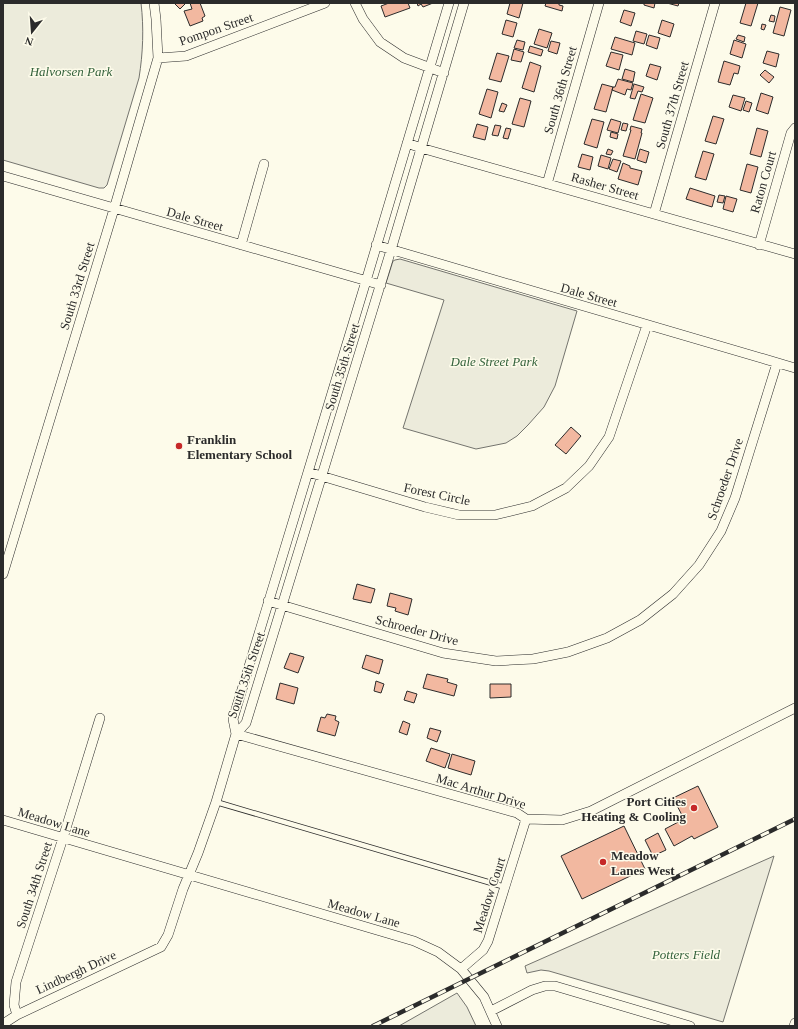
<svg xmlns="http://www.w3.org/2000/svg" width="798" height="1029" font-family="Georgia,serif">
  <rect width="100%" height="100%" fill="#fdfbea"/>
  <!-- green -->
  <path fill="#ecebdb" stroke="#74746e" d="M3,3H141C144,28 143,53 139,78L107,185L104,188H99L3,160Z
    M400,259L577,311L555,386L544,407L528,425L517,436L506,443L476,449L403,428L444,300L386,283L393,261L395,260Z
    M774,856L723,1022L549,971L541,970L527,973L525,966Z
    M457,993L467,1007L476,1026H399Z"/>
  <!-- building -->
  <path fill="#f2b8a0" stroke="#2b2b2b" d="M177,3H183L185,4L180,9L175,4Z
    M190,3H200L205,16L202,18L203,21L190,26L184,11L192,9Z
    M389,3H408L410,8L385,17L381,6Z
    M417,3H433L423,7L421,4L418,6Z
    M510,3H523L519,18L507,14Z
    M546,3H559V5L563,6L562,11L545,6Z
    M644,3H655L654,8L644,5Z
    M667,3H679L678,6Z
    M746,3H758L751,26L740,23Z
    M780,7L791,10L784,36L773,33Z
    M624,10L635,13L631,26L620,22Z
    M771,15L775,16L774,22L769,21Z
    M506,20L517,23L513,37L502,34Z
    M662,20L674,24L670,37L658,33Z
    M762,24L766,25L764,30L761,29Z
    M539,29L552,33L547,48L534,44Z
    M636,31L647,34L644,44L633,41Z
    M649,35L660,38L657,49L646,45Z
    M738,35L745,37L744,42L736,39Z
    M615,37L635,43L632,55L611,49Z
    M517,40L525,42L523,50L514,48Z
    M734,40L746,44L742,58L730,54Z
    M551,41L560,43L557,54L548,51Z
    M530,46L543,50L541,56L528,52Z
    M514,49L524,52L521,62L511,60Z
    M767,51L779,54L776,67L763,63Z
    M611,52L623,55L619,70L606,66Z
    M497,53L509,56L501,82L489,79Z
    M724,61L740,66L738,74L734,73L730,85L718,82Z
    M530,62L541,66L534,92L522,88Z
    M650,64L661,67L657,80L646,76Z
    M625,69L635,72L633,82L622,79Z
    M765,70L774,77L769,83L760,75Z
    M618,79L633,83L631,90L627,89L625,95L612,90L613,87H615Z
    M602,84L613,87L606,112L594,109Z
    M634,84L644,87L642,92L638,91L635,99L630,98Z
    M487,89L498,92L491,118L479,114Z
    M761,93L773,97L768,114L756,110Z
    M641,94L653,98L645,123L633,120Z
    M733,95L745,98L741,111L729,107Z
    M520,98L531,101L524,127L512,124Z
    M746,101L752,103L749,112L743,110Z
    M502,103L507,105L504,112L499,111Z
    M713,116L724,119L716,144L705,141Z
    M592,119L604,122L597,148L584,144Z
    M611,119L621,122L618,133L607,130Z
    M623,123L628,124L626,131L621,130Z
    M477,124L488,127L485,140L473,137Z
    M495,125L501,126L498,136L492,135Z
    M631,126L642,129L641,133H642L635,159L623,156L631,130H630Z
    M506,128L511,129L508,139L503,138Z
    M757,128L768,131L761,157L750,154Z
    M611,132L618,134L617,139L610,137Z
    M608,149L613,151L611,155L606,154Z
    M640,149L649,152L646,163L637,160Z
    M703,151L714,154L706,180L695,177Z
    M582,154L593,157L590,170L578,167Z
    M601,155L611,158L608,169L598,166Z
    M613,159L621,161L617,172L609,169Z
    M623,163L630,166V168L642,171L638,185L618,179Z
    M747,164L758,167L751,193L740,190Z
    M690,188L715,196L712,207L686,199Z
    M719,195L725,196L723,203L717,202Z
    M726,196L737,199L733,212L723,209Z
    M571,427L581,436L566,454L555,445Z
    M357,584L375,589L371,603L353,599Z
    M390,593L412,599L408,615L395,611L396,608L387,606Z
    M290,653L304,657L298,673L284,668Z
    M366,655L383,660L379,674L362,668Z
    M427,674L448,679L447,682L457,685L454,696L423,688Z
    M376,681L384,684L381,693L374,691Z
    M280,683L298,688L294,704L276,699Z
    M490,684H511V697L490,698Z
    M407,691L417,694L414,703L404,700Z
    M327,714L336,716L335,720L339,722L335,736L317,731L321,717L325,718Z
    M403,721L410,724L407,735L399,732Z
    M430,728L441,731L437,742L427,738Z
    M431,748L450,754L445,768L426,761Z
    M452,754L475,761L471,775L448,768Z
    M698,786L718,827L694,839L692,836L674,846L665,829L684,819L673,798Z
    M624,826L645,869L582,899L561,856Z
    M658,833L666,850L653,856L645,840Z"/>
  <g fill="none" stroke-linecap="round" stroke-linejoin="round">
    <defs>
      <path id="lane" d="M216,802L505,887"/>
      <path id="street" d="M355,3L363,19L380,42L404,58L444,73
        M158,58L186,56L325,3
        M407,143L421,148L795,254
        M3,176L381,285
        M547,184L599,3
        M654,214L715,3
        M241,245L264,164
        M376,245L795,368
        M759,245L791,133L795,128
        M308,472L425,507L459,515H495L532,506L566,488L589,466L609,437L647,325
        M3,574L114,209L158,58L156,19L154,3
        M268,601L443,653L496,661L533,659L568,652L607,638L640,620L673,594L699,565L721,531L735,498L777,363
        M236,734L233,719L366,281L449,3
        M236,734L517,813L526,819L562,820L591,811L795,708
        M3,820L414,941L438,952L461,969L484,997L497,1026
        M461,969L483,950L488,941L526,819
        M491,1011L532,990L545,986H555L690,1026
        M17,1015L14,1005L16,982L63,838L100,718
        M3,1024L17,1015L161,947L168,935L183,889L198,853L216,802L236,734L246,723L391,250L464,3
        M794,1026L795,1023"/>
    </defs>
    <!-- lane casing -->
    <use href="#lane" stroke="#2b2b2b" stroke-width="6"/>
    <!-- street casing -->
    <use href="#street" stroke="#2b2b2b" stroke-width="10"/>
    <!-- lane -->
    <use href="#lane" stroke="#fdfbea" stroke-width="4.5"/>
    <!-- street -->
    <use href="#street" stroke="#fdfbea" stroke-width="9"/>
    <defs>
      <path id="rail" d="M373,1026L795,819"/>
    </defs>
    <!-- rail casing -->
    <use href="#rail" stroke="#2b2b2b" stroke-width="4.5"/>
    <!-- rail -->
    <use href="#rail" stroke="#fdfbea" stroke-width="3" stroke-dasharray="9" stroke-linecap="butt"/>
  </g>
  <!-- markers -->
  <g fill="#c62828" stroke="#fdfbea" stroke-width="1.5">
    <circle cx="179" cy="446" r="4"/>
    <circle cx="694" cy="808" r="4"/>
    <circle cx="603" cy="862" r="4"/>
  </g>
  <g text-anchor="middle" dominant-baseline="central" stroke-width="3" stroke-linejoin="round" paint-order="stroke">
    <!-- street labels -->
    <g font-size="13" fill="#2b2b2b" stroke="#fdfbea">
      <text transform="translate(216 29) rotate(-19)">Pompon Street</text>
      <text transform="translate(560 90) rotate(-74)">South 36th Street</text>
      <text transform="translate(672 105) rotate(-74)">South 37th Street</text>
      <text transform="translate(763 182) rotate(-74)">Raton Court</text>
      <text transform="translate(605 186) rotate(16)">Rasher Street</text>
      <text transform="translate(195 219) rotate(16)">Dale Street</text>
      <text transform="translate(77 286) rotate(-73)">South 33rd Street</text>
      <text transform="translate(589 295) rotate(16)">Dale Street</text>
      <text transform="translate(342 367) rotate(-73)">South 35th Street</text>
      <text transform="translate(725 479) rotate(-71)">Schroeder Drive</text>
      <text transform="translate(437 494) rotate(12)">Forest Circle</text>
      <text transform="translate(417 630) rotate(15)">Schroeder Drive</text>
      <text transform="translate(246 675) rotate(-71)">South 35th Street</text>
      <text transform="translate(481 791) rotate(17)">Mac Arthur Drive</text>
      <text transform="translate(54 822) rotate(17)">Meadow Lane</text>
      <text transform="translate(34 885) rotate(-72)">South 34th Street</text>
      <text transform="translate(489 895) rotate(-72)">Meadow Court</text>
      <text transform="translate(364 913) rotate(16)">Meadow Lane</text>
      <text transform="translate(76 972) rotate(-25)">Lindbergh Drive</text>
    </g>
    <!-- park labels -->
    <g font-size="13" font-style="italic" fill="#34623c" stroke="#fdfbea">
      <text x="71" y="71">Halvorsen Park</text>
      <text x="494" y="361">Dale Street Park</text>
      <text x="686" y="954">Potters Field</text>
    </g>
    <!-- poi labels -->
    <g font-size="13" font-weight="bold" fill="#2b2b2b" stroke="#fdfbea" text-anchor="start">
      <text x="187" y="439">Franklin<tspan x="187" dy="15">Elementary School</tspan></text>
      <text x="686" y="801" text-anchor="end">Port Cities<tspan x="686" dy="15">Heating &amp; Cooling</tspan></text>
      <text x="611" y="855">Meadow<tspan x="611" dy="15">Lanes West</tspan></text>
    </g>
  </g>
  <!-- border -->
  <rect width="798" height="1029" fill="none" stroke="#2b2b2b" stroke-width="8"/>
  <!-- north arrow -->
  <g transform="translate(32 32) rotate(197)" stroke="#fdfbea" stroke-width="3" paint-order="stroke">
  <path d="M0-3L7 15L0 10L-7 15Z" fill="#2b2b2b"/>
  <text y="-6" font-size="11" font-weight="bold" text-anchor="middle" fill="#2b2b2b">N</text>
  </g>
</svg>
